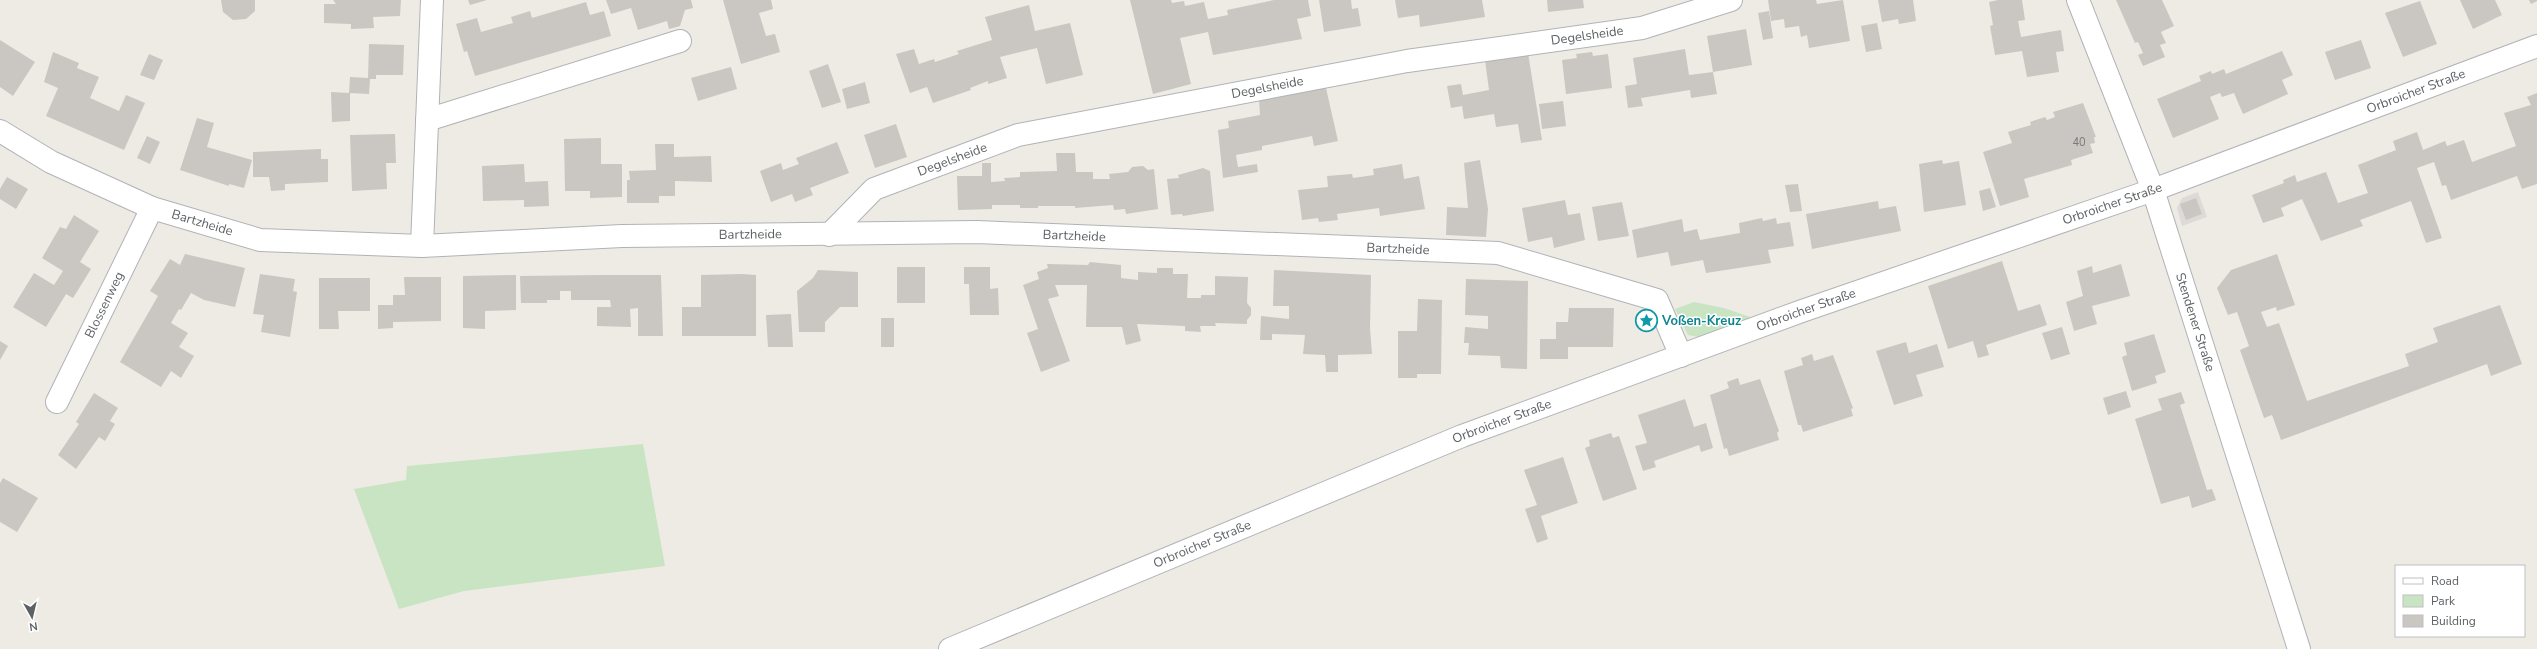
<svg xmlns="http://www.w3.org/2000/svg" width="2537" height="649" font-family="'Nunito Sans',sans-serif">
  <rect width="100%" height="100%" fill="#eeebe5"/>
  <!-- industrial -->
  <path fill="#dddad7" d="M2198,192L2207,217L2182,226L2177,208L2182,198Z"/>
  <!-- green -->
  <path fill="#c8e4c3" d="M1694,302L1724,308L1756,319L1704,338L1688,335L1675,309Z
    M643,444L665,566L464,591L399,609L354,489L406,480L407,466Z"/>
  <!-- building -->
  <path fill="#cac6c2" d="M221,0H255V11L246,19L233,20L223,12Z
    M333,0H401L400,16L373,17L374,28L351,29V24L324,23V4H336Z
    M468,0H487L470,5Z
    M606,0H691L693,8L685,10L680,26L669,29L667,21L638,30L631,8L611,14Z
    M723,0H771L773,9L759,13L766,36L775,34L780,52L741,64Z
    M1130,0H1171L1172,3L1184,1L1185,6L1204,2L1208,19L1228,15L1227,10L1274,0H1308L1311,16L1297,19L1302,39L1213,55L1208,32L1180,38L1191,84L1153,94Z
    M1319,0H1351L1352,9L1358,8L1361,26L1324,32Z
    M1395,0H1482L1485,17L1420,27L1419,15L1398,18Z
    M1547,0H1583L1584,8L1548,12Z
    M1768,0H1816L1817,4L1843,0L1850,41L1809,48L1807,35L1801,37L1799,26L1785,28L1784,19L1771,21Z
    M1878,0H1913L1916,21L1899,24L1898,19L1882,22Z
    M1998,0H2022L2025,20L2018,21L2021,37L2061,30L2064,51L2056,52L2059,72L2027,77L2022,51L1995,55L1990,26L1993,25L1989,2Z
    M2116,0H2162L2174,26L2161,32L2166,43L2160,45L2165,57L2143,66L2138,55L2143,53L2138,42L2135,43Z
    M2460,0H2495L2502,15L2473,29Z
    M2529,0H2537V1L2531,4Z
    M2420,1L2437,44L2403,57L2385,13Z
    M586,2L590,15L604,11L611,36L475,76L467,51L464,52L456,24L477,18L481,32L513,23L511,17L530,11L532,18Z
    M1029,5L1035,31L1070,23L1083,75L1046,84L1037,48L1000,57L1007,78L988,84V81L970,88L971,90L933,103L927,87L910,93L896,54L914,49L919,64L934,59L935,62L959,54L957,51L992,40L985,17Z
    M1769,11L1773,38L1763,40L1758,13Z
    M1877,23L1882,49L1866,52L1861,26Z
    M1746,29L1752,65L1713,72L1717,94L1691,98L1690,90L1641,98L1643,106L1628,108L1625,86L1637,84L1633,58L1685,49L1689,75L1713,72L1707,36Z
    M0,40L35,62L13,96L0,87Z
    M2361,40L2371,68L2335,80L2325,52Z
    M369,44L404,45L403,75H376V79H370L369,94L349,93L350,77L368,78Z
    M2282,51L2293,75L2282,80L2288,94L2243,114L2234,93L2222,97L2220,93L2210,97L2219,119L2173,138L2157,99L2201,81L2199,76L2211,71L2212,74L2224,69L2226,74Z
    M53,52L79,63L77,68L99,77L90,98L119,111L126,95L145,103L124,150L46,116L58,88L44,82Z
    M1592,52L1593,56L1608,54L1612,88L1566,94L1562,60L1577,58L1576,54Z
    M1528,53L1542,140L1521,143L1518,124L1496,127L1494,114L1464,119L1462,106L1451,108L1447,86L1461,84L1463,95L1489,90L1485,60Z
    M149,54L163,60L154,80L140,75Z
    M828,64L841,102L822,108L809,71Z
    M731,67L737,89L698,101L691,78Z
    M865,82L870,103L847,109L842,89Z
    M1326,88L1338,141L1314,146L1312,136L1262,146V150L1236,155L1238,167L1257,164L1258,172L1223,178L1218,130L1229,128L1228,121L1260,115L1259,100Z
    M331,92L350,93V121L332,122Z
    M2537,93V184L2522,189L2517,176L2451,200L2446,185L2442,186L2434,162L2417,168L2442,238L2426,243L2411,201L2360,220L2363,226L2321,241L2302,199L2281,208L2284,216L2263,223L2252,195L2284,183L2283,180L2295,175L2297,182L2326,172L2338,203L2368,193L2358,165L2396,150L2393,141L2417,132L2423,150L2445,141L2447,146L2464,140L2472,162L2516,146L2504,113L2531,105L2527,97Z
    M1563,101L1566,126L1542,129L1539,104Z
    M2083,103L2096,137H2094L2095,143L2090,144L2093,153L2071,160L2072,165L2024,179L2029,197L2000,206L1983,152L2012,143L2008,132L2031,125L2030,122L2045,117L2047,120L2055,117L2053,112Z
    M197,118L214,123L207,147L252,160L244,188L229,184V186L180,170Z
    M896,124L907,157L875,168L864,135Z
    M395,134L396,163H386L387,189L352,191L350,135Z
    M147,136L160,142L150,164L137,158Z
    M601,138V164H622V197L590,198V191H565L564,139Z
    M837,142L849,173L810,188L813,195L795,202L792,194L771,202L760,171L781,163L783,170L799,164L796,158Z
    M655,144H674V157L711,156L712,182L675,181V196H659V203H627V180H630L629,171L656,170Z
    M321,149V159H328V182L285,184V190L271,191L269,177H253V152Z
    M1056,153H1075L1076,172H1093V179H1110L1109,174L1128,172L1132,167L1143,166L1148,170L1154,169L1158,209L1126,214L1125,209L1114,210L1113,205L1075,208V206H1038V208H1020V205H992V209L958,210L957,176H982V163H991V182L1005,181L1004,178L1020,177V172L1057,171Z
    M1480,160L1488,209L1486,237L1446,235L1447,207L1468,208L1464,163Z
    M1942,160L1943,164L1959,161L1966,205L1924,212L1919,164Z
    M524,164L525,182L548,181L549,206L524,207V200L483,201L482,166Z
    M1402,164L1404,179L1419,176L1425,209L1380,216L1379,208L1337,214L1338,220L1319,222L1318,218L1302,220L1298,190L1328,187L1327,176L1352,174L1353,178L1374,175L1373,169Z
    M1203,168L1210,171L1214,211L1183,216L1182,214L1171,215L1167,179L1179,178L1178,175Z
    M7,177L28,189L16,209L0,199V189Z
    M1798,184L1802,211L1790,212L1785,185Z
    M1990,188L1996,207L1983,211L1979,191Z
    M2196,198L2202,214L2186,220L2180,204Z
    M1565,200L1568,215L1580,213L1585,240L1554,248L1552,237L1528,242L1522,208Z
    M1878,201L1879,209L1896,206L1901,231L1812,249L1806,214Z
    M1622,202L1629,236L1598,241L1592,207Z
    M74,215L99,231L80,262L91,269L73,298L66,294L46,327L13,307L34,273L54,285L63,271L42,258L60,227L66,229Z
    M1762,218L1763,221L1776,218L1777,224L1790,222L1794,246L1768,250L1771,263L1706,273L1703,260L1671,266L1668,252L1637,258L1632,230L1682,219L1684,232L1697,229L1700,240L1740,233L1739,223Z
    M185,254L245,268L235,307L204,300L191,293L181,310L179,309L171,323L188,333L179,347L194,356L181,378L171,371L161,387L120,362L158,296L150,291L170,259L180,265Z
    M2277,254L2295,305L2277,311L2276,307L2261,312L2267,327L2279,323L2307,401L2409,366L2405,354L2438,342L2433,328L2500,305L2522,364L2491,376L2487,364L2281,440L2272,415L2264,418L2240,350L2249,346L2237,312L2228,315L2217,288L2231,270Z
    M2002,261L2018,311L2040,304L2047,325L1986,345L1989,355L1978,358L1973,341L1948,349L1928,286Z
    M1090,262L1121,265V278L1138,280V272L1157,273V268H1173V274H1188L1187,298H1201V295H1215V276L1248,277L1247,303L1251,308V315L1247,320V324L1215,323L1216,326H1200L1201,332L1185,331V326L1137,324L1141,341L1126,345L1122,327H1086L1087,285H1055L1059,296L1048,299L1070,361L1041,372L1027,333L1038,329L1023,285L1039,279L1037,272L1048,268L1047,264L1088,265Z
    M2121,264L2130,296L2092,306L2097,324L2074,331L2066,302L2083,296L2077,271L2092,266L2093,273Z
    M897,267H925V303H897Z
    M964,267H990V289L998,288L999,315H970L969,284H964Z
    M818,270L858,272V307H840L825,322V332H799L797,291L813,278Z
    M1274,270L1371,275L1370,328L1372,354L1338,355V372H1326L1325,355L1303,354L1305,335L1272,334V340H1260L1261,316L1289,319V306H1273Z
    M260,274L295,279L293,291L297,292L290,337L261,332L264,315L253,314Z
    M742,274L756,275V336H682V307H701V275Z
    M516,275V310L485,311V329L463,328V276Z
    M599,275H661L663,336H638V308L630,309L631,327L597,326V307H611L610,300H571V291H560V300H547V303H521L520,276Z
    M404,277H441V321L393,322V328L378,329V305H393V295H405Z
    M319,278H370V311H338L339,329H319Z
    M1466,279L1528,281L1527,369L1501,368L1500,356L1468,355L1469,343H1464L1465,327L1488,329V316L1465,315Z
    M1418,299L1442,300L1441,374H1417V378H1398V331H1417Z
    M1569,308H1614L1613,347H1568V359H1540V339H1556V322H1568Z
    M791,314L793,347H768L766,315Z
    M881,318H894V347H881Z
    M2062,327L2070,354L2051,360L2042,333Z
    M2154,334L2166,372L2155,376L2157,383L2132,391L2122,357L2127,355L2124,343Z
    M0,341L8,346L0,360Z
    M1906,342L1909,353L1937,344L1944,367L1916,375L1923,396L1894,405L1876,351Z
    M1812,354L1814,361L1833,355L1853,408L1851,409L1853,416L1803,432L1801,425H1798L1784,371L1803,365L1801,358Z
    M1738,378L1740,385L1760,379L1779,431L1777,433L1779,440L1729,456L1727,448L1724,449L1710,395L1729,388L1727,382Z
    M2126,391L2131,407L2108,415L2103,398Z
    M2181,392L2185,403L2180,405L2207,490L2212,489L2216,500L2192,508L2189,496L2161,504L2135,419L2162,410L2158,399Z
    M94,393L118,408L110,421L115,424L105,441L99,437L76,469L58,455L79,424L76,422Z
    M1685,399L1694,427L1706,423L1713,448L1701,452L1699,445L1654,461L1656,467L1643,471L1635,446L1647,443L1638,415Z
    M1611,433L1613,438L1619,436L1637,489L1603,501L1585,448L1590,446L1589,440Z
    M1563,457L1578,503L1541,516L1548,539L1537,543L1525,509L1537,505L1524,470Z
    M3,478L38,498L17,532L0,522V483Z"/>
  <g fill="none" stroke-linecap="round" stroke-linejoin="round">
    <defs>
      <g id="minor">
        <path id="s1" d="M2078,0L2153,190L2299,649"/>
        <path d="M427,120L680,41"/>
        <path id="s2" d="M0,131L51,162L152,208L260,240L422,246L622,236L977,232L1498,253L1657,300L1681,356"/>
        <path id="s3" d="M829,235L874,189L1018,135L1407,61L1642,28L1731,0"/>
        <path d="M422,246L432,0"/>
        <path id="s4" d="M57,402L152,208"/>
        <path id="s5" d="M950,649L1462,436L1802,311L2153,190L2537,46"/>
      </g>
    </defs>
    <!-- minor casing -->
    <use href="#minor" stroke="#b0b3b6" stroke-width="24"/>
    <!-- minor -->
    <use href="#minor" stroke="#fff" stroke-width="22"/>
  </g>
  <!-- icons -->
  <defs>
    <symbol id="sight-ring" viewBox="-11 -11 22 22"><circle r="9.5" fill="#fff" stroke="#0f9aa8" stroke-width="1.5"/><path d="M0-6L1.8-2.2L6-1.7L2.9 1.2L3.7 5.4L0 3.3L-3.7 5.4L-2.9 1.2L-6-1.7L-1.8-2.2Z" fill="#0f9aa8"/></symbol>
  </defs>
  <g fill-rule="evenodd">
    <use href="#sight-ring" x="1634" y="308" width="25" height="25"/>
  </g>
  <g text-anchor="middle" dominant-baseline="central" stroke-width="3" stroke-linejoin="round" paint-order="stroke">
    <!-- number labels -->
    <g font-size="11" fill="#787a7c">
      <text x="2079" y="142">40</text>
    </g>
    <!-- street labels -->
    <g font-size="13" fill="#5d6164" stroke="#fff">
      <text stroke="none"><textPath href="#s3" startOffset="796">Degelsheide</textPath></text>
      <text stroke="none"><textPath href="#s3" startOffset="472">Degelsheide</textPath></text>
      <text stroke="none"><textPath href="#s5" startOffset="1569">Orbroicher Straße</textPath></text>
      <text stroke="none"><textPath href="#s3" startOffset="148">Degelsheide</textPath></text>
      <text stroke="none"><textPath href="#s5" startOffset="1245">Orbroicher Straße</textPath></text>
      <text stroke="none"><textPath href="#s2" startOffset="223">Bartzheide</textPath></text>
      <text stroke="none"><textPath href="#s2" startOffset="774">Bartzheide</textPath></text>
      <text stroke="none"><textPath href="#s2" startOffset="1098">Bartzheide</textPath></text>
      <text stroke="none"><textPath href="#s2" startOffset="1422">Bartzheide</textPath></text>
      <text stroke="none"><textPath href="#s4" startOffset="108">Blossenweg</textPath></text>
      <text stroke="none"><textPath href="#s5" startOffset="921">Orbroicher Straße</textPath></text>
      <text stroke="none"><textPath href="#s1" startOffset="343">Stendener Straße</textPath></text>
      <text stroke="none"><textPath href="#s5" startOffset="597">Orbroicher Straße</textPath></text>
      <text stroke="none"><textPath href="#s5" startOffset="273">Orbroicher Straße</textPath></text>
    </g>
    <!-- culture labels -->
    <g font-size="13" font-weight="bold" fill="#0d838f" stroke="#fff" text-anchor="start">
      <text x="1662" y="321">Voßen-Kreuz</text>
    </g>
  </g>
  <!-- legend -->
  <rect x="2395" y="565" width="130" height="72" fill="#ffffff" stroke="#bec0c1"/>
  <rect x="2403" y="578" width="20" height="6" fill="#ffffff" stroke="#bec0c1"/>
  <text x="2431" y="585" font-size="12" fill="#5d6164">Road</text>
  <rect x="2403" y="595" width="20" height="12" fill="#c8e4c3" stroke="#bec0c1"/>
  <text x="2431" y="605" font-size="12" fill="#5d6164">Park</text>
  <rect x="2403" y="615" width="20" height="12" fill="#cac6c2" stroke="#bec0c1"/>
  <text x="2431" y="625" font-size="12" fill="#5d6164">Building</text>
  <!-- north arrow -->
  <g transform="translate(32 617) rotate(172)" stroke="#ffffff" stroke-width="3" paint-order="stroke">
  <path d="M0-3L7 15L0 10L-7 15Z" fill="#5d6164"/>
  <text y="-6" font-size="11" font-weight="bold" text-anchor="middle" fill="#5d6164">N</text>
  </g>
</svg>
